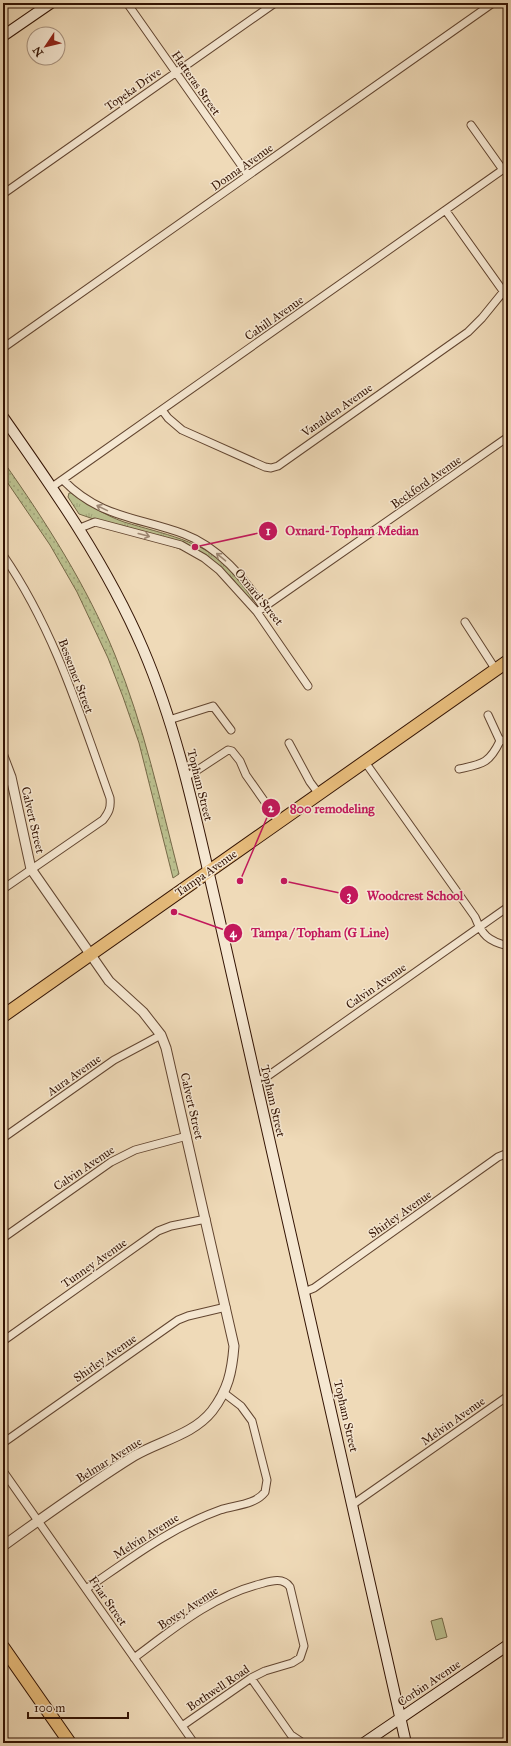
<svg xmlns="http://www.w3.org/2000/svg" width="511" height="1746" font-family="'IM FELL Great Primer',serif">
  <defs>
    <pattern id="grass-tufts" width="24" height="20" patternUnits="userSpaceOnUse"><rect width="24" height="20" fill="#babf8e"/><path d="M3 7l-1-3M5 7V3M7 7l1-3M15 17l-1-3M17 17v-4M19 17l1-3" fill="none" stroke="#a0a379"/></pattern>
    <pattern id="garden-dots" width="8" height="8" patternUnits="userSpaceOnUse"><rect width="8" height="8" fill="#babf8e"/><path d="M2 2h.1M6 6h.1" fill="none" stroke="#a0a379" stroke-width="1.8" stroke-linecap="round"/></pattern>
  </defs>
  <rect width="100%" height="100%" fill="#efdab8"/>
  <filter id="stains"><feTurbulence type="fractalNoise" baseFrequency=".005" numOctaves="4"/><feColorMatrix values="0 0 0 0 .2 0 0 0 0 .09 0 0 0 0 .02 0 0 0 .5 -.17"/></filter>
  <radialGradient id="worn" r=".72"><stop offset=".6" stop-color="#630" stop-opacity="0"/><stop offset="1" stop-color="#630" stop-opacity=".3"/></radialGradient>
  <!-- grass -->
  <path fill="url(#grass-tufts)" stroke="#766948" d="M69,493H71C88,504 104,515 124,522C163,534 202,540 232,570C240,578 247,589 254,599L250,601L232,578L209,559L79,514L68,497Z"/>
  <!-- park -->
  <path fill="#babf8e" stroke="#766948" d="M442,1618L447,1637L436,1640L431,1621Z"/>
  <!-- garden -->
  <path fill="url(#garden-dots)" stroke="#766948" d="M3,461C46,522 87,586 115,655C144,726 160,800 179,874L173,878L139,743L123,697L108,658L77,592L50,545L3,476Z"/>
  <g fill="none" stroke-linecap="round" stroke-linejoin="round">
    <defs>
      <path id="minor" d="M127,3L248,175
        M471,125L503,170
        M3,194L275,3
        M446,211L508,298
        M3,348L493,3
        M162,410L168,418L182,430L265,467L271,468L278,466L468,332L482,318L508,286
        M63,480C100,518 138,517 184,534C219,547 244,578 264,608
        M52,487L508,166
        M80,528L95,522L181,545L204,558L219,570L257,612L308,686
        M3,555C54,629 80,714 110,798C111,808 109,812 103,820L3,889
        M257,612L508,437
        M465,622L496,670
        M488,715L500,741
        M169,720L213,706L231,730
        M289,743L310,782L319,794
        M365,762L475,917C482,935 488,941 508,946
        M459,769C482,764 489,764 500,741L508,739
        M186,776L193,773L228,750L232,751L240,761L246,775L279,822
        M3,782L11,777
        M256,1082L265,1078L508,907
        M3,1138L114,1060L161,1035
        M3,1238L111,1162L135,1150L187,1136
        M304,1292L314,1288L498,1157L508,1153
        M3,1341L158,1231L171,1226L206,1219
        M3,1443L178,1320L188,1316L226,1307
        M3,1471L194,1743
        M352,1505L508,1396
        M86,1589C130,1559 170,1528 220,1510C235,1505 255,1505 265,1492L267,1480L252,1421L241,1406L224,1393
        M134,1658C173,1629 212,1596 260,1584C271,1581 283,1577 290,1587L304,1646L300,1658L292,1663L265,1671L251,1678L182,1726
        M251,1678L291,1735L303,1743"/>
      <path id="tertiary" d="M3,756L11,777L31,869L109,981L143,1012L161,1035L166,1048L234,1346C232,1372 228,1390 212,1411C193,1435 159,1441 134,1456C89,1484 46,1515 3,1546"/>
      <path id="secondary" d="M3,36L51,3
        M3,417C55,491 107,565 143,649C179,733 197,824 218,913L406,1743
        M364,1743L508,1645"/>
      <path id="primary" d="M3,1016L508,661
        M3,1647L70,1743"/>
    </defs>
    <!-- minor casing -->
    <use href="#minor" stroke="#624530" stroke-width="9"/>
    <!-- tertiary casing -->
    <use href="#tertiary" stroke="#624530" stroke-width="11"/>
    <!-- secondary casing -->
    <use href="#secondary" stroke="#331303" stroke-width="12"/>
    <!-- primary casing -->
    <use href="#primary" stroke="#331303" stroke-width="14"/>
    <!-- minor -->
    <use href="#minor" stroke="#f5e7d1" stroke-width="7"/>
    <!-- tertiary -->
    <use href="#tertiary" stroke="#f5e7d1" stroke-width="9"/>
    <!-- secondary -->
    <use href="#secondary" stroke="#f5e7d1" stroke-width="10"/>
    <!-- primary -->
    <use href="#primary" stroke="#e8bd7c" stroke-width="12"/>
  </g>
  <!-- one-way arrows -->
  <defs><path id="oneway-shaft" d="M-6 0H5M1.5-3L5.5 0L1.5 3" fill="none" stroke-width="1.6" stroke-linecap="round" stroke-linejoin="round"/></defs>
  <g stroke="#9e8874">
    <use href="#oneway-shaft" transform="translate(102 508) rotate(-154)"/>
    <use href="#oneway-shaft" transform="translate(144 535) rotate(15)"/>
    <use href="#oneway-shaft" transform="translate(221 557) rotate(-140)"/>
  </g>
  <g text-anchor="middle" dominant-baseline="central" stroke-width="3" stroke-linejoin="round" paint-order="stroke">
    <!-- street labels -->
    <g font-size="12" fill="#331303" stroke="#f5e7d1">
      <text transform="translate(196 83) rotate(55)">Hatteras Street</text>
      <text transform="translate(133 89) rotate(-35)">Topeka Drive</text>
      <text transform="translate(242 167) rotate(-35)">Donna Avenue</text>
      <text transform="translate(274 318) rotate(-35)">Cahill Avenue</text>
      <text transform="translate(337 410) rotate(-35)">Vanalden Avenue</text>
      <text transform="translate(426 482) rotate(-35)">Beckford Avenue</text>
      <text transform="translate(259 597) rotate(51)">Oxnard Street</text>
      <text transform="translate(76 676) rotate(69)">Bessemer Street</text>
      <text transform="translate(200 785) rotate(76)">Topham Street</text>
      <text transform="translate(33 820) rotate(77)">Calvert Street</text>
      <text transform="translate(206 873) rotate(-35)">Tampa Avenue</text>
      <text transform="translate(376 986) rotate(-35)">Calvin Avenue</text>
      <text transform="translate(74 1075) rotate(-35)">Aura Avenue</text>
      <text transform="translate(273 1101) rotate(77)">Topham Street</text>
      <text transform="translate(192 1106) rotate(77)">Calvert Street</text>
      <text transform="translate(84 1168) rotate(-34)">Calvin Avenue</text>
      <text transform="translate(400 1214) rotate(-35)">Shirley Avenue</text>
      <text transform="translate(94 1263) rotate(-35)">Tunney Avenue</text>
      <text transform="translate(105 1358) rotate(-35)">Shirley Avenue</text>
      <text transform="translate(346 1416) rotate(77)">Topham Street</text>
      <text transform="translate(453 1421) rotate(-35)">Melvin Avenue</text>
      <text transform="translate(109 1460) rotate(-32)">Belmar Avenue</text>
      <text transform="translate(146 1536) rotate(-32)">Melvin Avenue</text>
      <text transform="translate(108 1601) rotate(55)">Friar Street</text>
      <text transform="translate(188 1608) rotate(-33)">Bovey Avenue</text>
      <text transform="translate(429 1683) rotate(-34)">Corbin Avenue</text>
      <text transform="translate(218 1688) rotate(-34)">Bothwell Road</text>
    </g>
  </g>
  <!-- callouts -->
  <path fill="none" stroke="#c2185b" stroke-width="1.5" d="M195 547L268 531M240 881L271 808M284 881L349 895M174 912L233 933"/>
  <g fill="#c2185b" stroke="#f5e7d1" stroke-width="1.5">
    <circle cx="195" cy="547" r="4"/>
    <circle cx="240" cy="881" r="4"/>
    <circle cx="284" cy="881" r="4"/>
    <circle cx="174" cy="912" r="4"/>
    <circle cx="268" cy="531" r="10"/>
    <circle cx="271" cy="808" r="10"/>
    <circle cx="349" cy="895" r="10"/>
    <circle cx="233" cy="933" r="10"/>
  </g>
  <g font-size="12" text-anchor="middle" font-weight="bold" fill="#fff">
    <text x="268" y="535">1</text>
    <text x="271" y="812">2</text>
    <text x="349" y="900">3</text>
    <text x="233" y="937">4</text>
  </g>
  <g font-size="13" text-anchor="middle" font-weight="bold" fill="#c2185b" stroke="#f5e7d1" stroke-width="3" stroke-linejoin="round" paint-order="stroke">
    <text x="352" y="535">Oxnard-Topham Median</text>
    <text x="332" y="813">800 remodeling</text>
    <text x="415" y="900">Woodcrest School</text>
    <text x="320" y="937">Tampa / Topham (G Line)</text>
  </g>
  <!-- margin -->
  <rect width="511" height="1746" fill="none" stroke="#efdab8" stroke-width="16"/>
  <rect x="4" y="4" width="503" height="1738" fill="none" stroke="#331303" stroke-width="2"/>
  <rect x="8" y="8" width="495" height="1730" fill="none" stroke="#331303"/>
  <!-- north arrow -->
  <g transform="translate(46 46) rotate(235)"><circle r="19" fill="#f5e7d1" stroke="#a7927f"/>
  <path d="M0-3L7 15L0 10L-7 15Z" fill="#8f2418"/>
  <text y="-6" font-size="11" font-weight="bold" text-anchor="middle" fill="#331303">N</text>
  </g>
  <!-- scale -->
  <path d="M28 1712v6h100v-6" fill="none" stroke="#331303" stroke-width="2"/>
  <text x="34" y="1712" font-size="12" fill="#331303" stroke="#f5e7d1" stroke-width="3" paint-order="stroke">100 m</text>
  <rect width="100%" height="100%" filter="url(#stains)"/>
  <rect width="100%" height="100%" fill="url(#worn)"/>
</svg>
